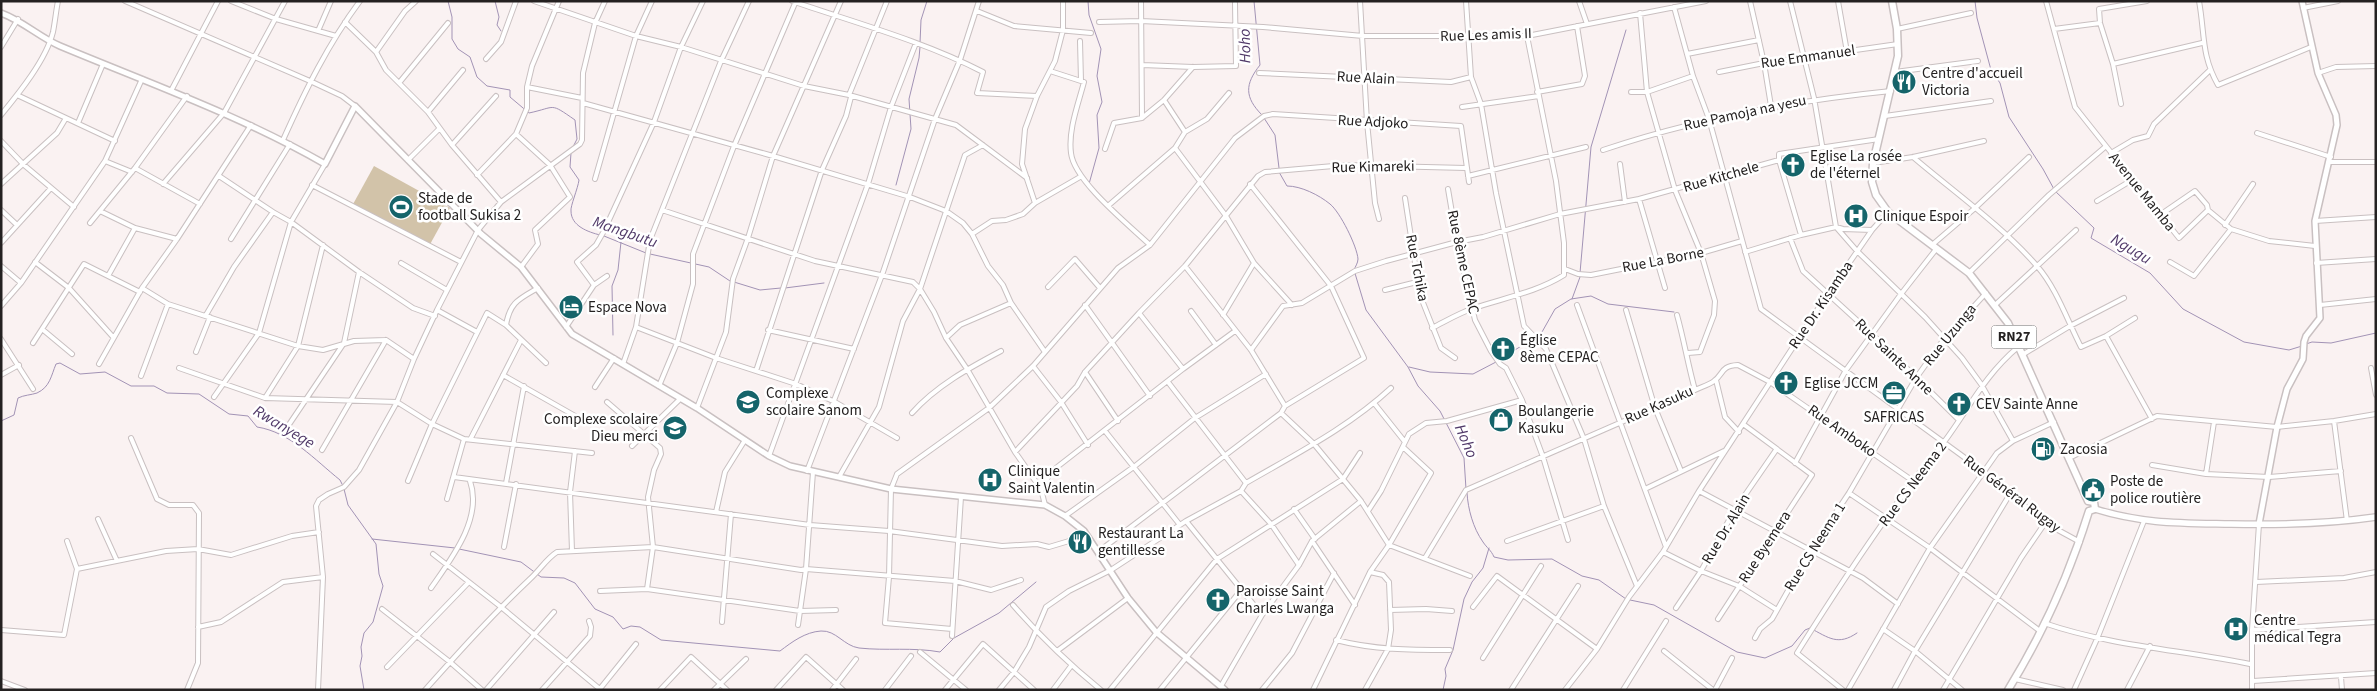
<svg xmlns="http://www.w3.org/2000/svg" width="2377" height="691" font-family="'Source Sans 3',sans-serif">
  <rect width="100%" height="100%" fill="#faf2f2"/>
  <!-- green -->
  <path fill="#d2c3a9" d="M374,166L450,208L428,248L352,206Z"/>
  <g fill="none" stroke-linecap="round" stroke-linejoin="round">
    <!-- stream -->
    <path stroke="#a293b5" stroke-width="1" d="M448,1L452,17V39L458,49L470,57L477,77L487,86L510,90V97L529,113C557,107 549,102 575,120L577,139L572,149
      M495,1L499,17L497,25L501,31
      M1088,1L1089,15L1101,49L1097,76L1102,102L1097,115L1099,148L1089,184
      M1254,1L1260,65C1245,84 1244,97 1262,115
      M1975,1L1977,18L1991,70L2000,83L2009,117L2043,169L2055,191L2094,228L2091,238L2150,273L2183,309L2244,342L2289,350L2302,346
      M920,43L921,20L927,1
      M1264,118L1275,135L1279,168
      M571,153L570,167L579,180C578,188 570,207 571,211C571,226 588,232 600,235
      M1279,172L1287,186C1301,186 1319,195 1330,204C1340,212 1357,246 1358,259C1358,263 1355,267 1354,270L1366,310L1408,367L1418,386L1440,411L1464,458L1466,489
      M896,185L911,129L909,99L919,58L920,47
      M604,236L646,253
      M650,254L709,267L730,281
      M1580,273L1591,147L1626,30
      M734,282L760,290L781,288
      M785,288L824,283
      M1572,299L1580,277
      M613,335L612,286L618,270L621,242
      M1537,336L1542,332L1555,309L1571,299L1591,296L1608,304L1674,312
      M2306,344L2312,342L2331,343L2376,333
      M1499,360L1534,338
      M1409,367L1430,372L1473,374L1496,362
      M1,421L14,415L18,398C24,395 31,395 37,393C50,387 51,376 56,364L60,363L80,374L105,372L131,386H154L167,393L199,394L229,414L248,416L257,427C290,432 315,460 340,480L343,486
      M344,489L348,505L376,544L379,574L383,586L373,622L364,633L361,647L362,656L360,666L364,690
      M1467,493C1468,509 1473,528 1483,542C1487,548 1491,550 1494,557L1508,560L1552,559L1582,576L1599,580L1626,599
      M372,539L455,548
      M459,549L521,562L541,577L564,578L575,583L595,609L613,617L623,629L631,626L640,627L661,640L780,651C792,642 805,632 821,631C836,630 844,646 859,648C886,651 913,647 940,652L954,638L999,613L1036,582
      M1630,600L1654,605L1737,652L1765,658L1792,646L1805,630L1810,628C1829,638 1838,646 1857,633
      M1443,690L1446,676L1445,669L1453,650L1464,599L1472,582L1483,568L1489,548"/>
    <defs>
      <path id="minor" d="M125,1L310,81L342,96L355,106
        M231,1L276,19L336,36
        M534,1L636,36L681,47L804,86L849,95L956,125L1027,178
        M792,1C856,23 923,41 983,72L977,93L1037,96
        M1141,1L1142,118
        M1360,1L1367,122L1375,203L1379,219
        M1466,1L1471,77L1481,104L1496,193L1524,326L1546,349L1584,439L1604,506L1637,586
        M1579,1L1587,24
        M1750,1L1764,63L1771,106
        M1790,1L1814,98L1836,227L1857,251L1925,317L1962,358L1981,384L2013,441
        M1838,1L1847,52
        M2046,1L2075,107L2179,238L2208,210L2231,229L2269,241L2315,246
        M2199,1C2205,34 2201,55 2218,85L2311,47
        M1674,7L1693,76L1709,119L1761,309L1983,471L2045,523L2080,542
        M2303,8L2338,1
        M977,11L1014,26L1091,33
        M1640,13L1647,92L1675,190L1701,253L1715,301L1714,315L1700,352L1688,353
        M345,22L376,52L386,70L428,112L452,145L501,202
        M1099,22L1141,21L1263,27L1363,36H1527L1706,1
        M1897,29L1971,13
        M2054,29L2100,23
        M318,31L331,1
        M1080,41L1081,81
        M1,47L18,19
        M376,52L405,11L416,1
        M1687,54L1759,40
        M486,59L501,42L516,1
        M2113,64L2202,43
        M1142,65L1193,67L1236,66L1235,3
        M1050,71L1084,82C1078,105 1068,130 1071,153C1074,181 1129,225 1150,245
        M1719,72L1764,63L1898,44
        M1895,72L1978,61
        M1259,73L1451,82L1471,77
        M2318,73L2336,67L2376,66
        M399,83L448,23
        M527,87L582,98
        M172,89L218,1
        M1537,92L1582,84L1585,76L1577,26
        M1631,92H1647L1693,76
        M1229,93L1207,119L1185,132L1175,148L1226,216L1254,263L1292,305
        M17,95L115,141
        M849,95L887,1
        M1164,100L1185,132
        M583,103L773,156L910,197L946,211L963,223L972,234L988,266L1003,285L1011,303L1045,352
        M2121,104L2113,64L2100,23L2099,9L2147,1
        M1462,107L1539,96
        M428,112L463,70
        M1,115C19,93 46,60 53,32C55,22 56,11 58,1
        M1885,116L1991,101
        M78,123L103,64
        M2257,133L2331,157
        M516,134L550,165L570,197L535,230L538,244L521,267
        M283,140C305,91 328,44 360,1
        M1,141L24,165L74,207
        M452,145L496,96
        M1105,149L1114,123L1142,118L1164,100L1193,67
        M1603,150C1698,118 1791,101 1891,91
        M2111,153L2133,140L2148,136L2154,124L2210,70
        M1913,157C1954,192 2001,225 2037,266C2057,289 2067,320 2081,347L2106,336L2135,318
        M408,160L439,129
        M1779,160L1801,235
        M105,161L132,172
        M2329,162H2376
        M1873,163L1913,157L1984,141
        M1620,164L1625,202
        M135,168L200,204
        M477,175L516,134L527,108V87L532,66L559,1
        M219,176L273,212L291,222L359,272L413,308L435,316
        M1468,176L1586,147
        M595,179L636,36L652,1
        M1,184L57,133L66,118
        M163,184L224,113L285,1
        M312,185L461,262
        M1448,189L1457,242L1475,320L1491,351L1500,364L1506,368L1522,400
        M1405,198L1420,295L1441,348L1455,358
        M1639,199L1665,288
        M2097,201L2132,180
        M1035,203L1022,164L1025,129L1037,96L1055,61L1063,30V1
        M1109,205L1175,148
        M1,210L17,225
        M662,210L815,261L913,282L920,289L934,312L946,338L967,369L1015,452L1041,489L1045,505
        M100,211L135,228L177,239
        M2160,215L2195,191L2207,205L2208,210
        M2315,221L2376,217
        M90,223L135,168L187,96
        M2225,225L2253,184
        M972,234L992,221L1006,220L1023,214L1035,203L1080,177
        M1790,238L1803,271L1873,335L1959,420
        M231,239L290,144
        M1,243L51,188
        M1932,245L1974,209L2029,157
        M1745,252L1801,235L1836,227L1843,229L1872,230
        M35,262L69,288L113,337
        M2170,262L2194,276L2231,229
        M401,263L447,290
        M2316,263L2376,259
        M1,266L21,283
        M1185,266L1251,350L1285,406
        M1565,269L1578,274L1591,275L1701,253L1742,241
        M1969,273L2049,195L2105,147
        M108,276L135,228
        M594,285L577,262L596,245L604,231L654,122L681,47L703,1
        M1048,287L1075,259L1100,288
        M142,288L168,304L298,346L323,350L354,341L386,340L414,359
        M1385,290L1417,282
        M1085,305L1150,396
        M1577,305L1666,547
        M1995,305L2076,230
        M2320,305L2376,299
        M1,306L21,283L105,161L142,79
        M437,310L477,332
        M1626,310L1655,408L1681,471
        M1191,311L1216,345
        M1139,313L1183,369
        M206,315L234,267L273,212
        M1223,315L1254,263
        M1677,315C1684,340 1688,365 1695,390
        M506,325C510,302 519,299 538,288
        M566,327L594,285L607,276
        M636,327L716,358L796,384L835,402L897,438
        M1432,328C1446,321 1459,313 1474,308C1504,298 1537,292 1564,275V243L1556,181L1527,36
        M42,329L72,354
        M768,330L854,349
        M2106,336L2152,419
        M946,338L960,325L1011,303
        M1,339L33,389
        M33,343L84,264L140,292
        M1251,350L1283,306L1302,303L1355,271L1386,261L1457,242L1483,237L1560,214L1639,199L1779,160V154L1879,139
        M196,352L210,317
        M2022,355L2070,326L2124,298
        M99,364L142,288L177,239L251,125
        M623,364L636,327L650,240L721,61L749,1
        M1033,366L1061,402L1088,445
        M179,368L265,398L397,402L432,424L464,439L592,453
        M2371,368L2376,395
        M756,371L822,170L846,116L851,97
        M1085,372L1118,421
        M1,375L19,365
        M503,375L577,417
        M141,376L168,304
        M1716,380L1725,417L1739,432
        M1168,382L1246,483
        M659,386L677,343L693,284V254L734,146L796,1
        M595,387L614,358
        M214,397L259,333L291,222L325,164
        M265,398L298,346L323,245
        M607,402L660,448L661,454L654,470L648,497L653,547L647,589
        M1374,403L1405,442
        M697,408L726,332L733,279L748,238L773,156L841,1
        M912,413C936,386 969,368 1001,351
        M1281,413L1314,444L1361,501L1389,545L1470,576
        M2334,421L2347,521
        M286,429L344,343L359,272
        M1105,431L1180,525
        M131,438L157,499L169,505H193L199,513L198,663L187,690
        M471,438L521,340
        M632,446L680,399
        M322,450L386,340
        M1015,452L1077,386L1085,372L1139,313L1185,266L1258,176L1265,172L1345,165L1466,168
        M769,456L868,184L891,107L916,43
        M2069,458L2157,416L2277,427L2334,421L2376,414
        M1795,463L1846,370L1901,294L1937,248
        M2152,465L2206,474L2269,477L2341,471
        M807,471L882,275L935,119L960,60L979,1
        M2206,474L2214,422
        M454,477L810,525L889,531L1002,546L1037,544L1049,547L1069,541L1084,531
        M839,477L879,407L903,321L920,289L965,155L983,145
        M408,481L432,424L487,313L506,325L546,363
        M506,483L524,386
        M1041,489L1052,471L1183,369L1235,331
        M1645,489L1724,451
        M1241,491L1271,524L1299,565
        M1699,491L1863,578L1898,604
        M1849,493L1930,548L2040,631
        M447,499L464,439
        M1294,509L1315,539
        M1368,511L1381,491L1409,434L1426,423L1447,421L1522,400L1543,457L1568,540
        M716,512L725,472L745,440
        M1065,516L1135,466L1195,418L1266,374
        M98,519L117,561
        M1186,521L1262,615
        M1312,541L1355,605
        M1507,541L1604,506
        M504,547L516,484
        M572,551L570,492L575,451
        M1098,552L1281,413L1285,406L1364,358L1331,286L1250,184
        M1663,552L1701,571L1739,586L1777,610
        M433,554L501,607L601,690
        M1425,558L1466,490L1695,390C1701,387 1709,385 1714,381C1724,374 1720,366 1738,365L1770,382L1913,481
        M77,569L166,551L198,549L231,555L292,536L319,532
        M2256,582L2344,578L2376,572
        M431,588C452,558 483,518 470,481
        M600,591L647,589L800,611L836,610
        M1013,605C1040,636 1069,664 1101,690
        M1473,607L1497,576L1597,649
        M1676,608L1701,571L1734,511L1776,450
        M382,609L450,662L482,690
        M1390,610L1426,609L1452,611
        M1718,619L1812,475L1743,424
        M722,622L731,514
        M2044,623C2111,646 2182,650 2250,664
        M798,625L806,569L813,472
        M198,627L221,622L283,582L323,577
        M952,629L885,623L889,577L891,489L897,474L989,408L1033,366L1118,268L1150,245L1235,138L1264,116L1273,114L1461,126L1469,182
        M1883,629L1915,651L1962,690
        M1,630L64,635L77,569L67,541
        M2252,630L2376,622
        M952,636L961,497
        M1755,638L1760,629L1772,619L1811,550L1849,493L1916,378L1944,339L1986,293
        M1336,640C1374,650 1411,650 1450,650
        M1057,651L1128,598
        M1664,651L1713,690
        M920,652L966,690
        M1483,658L1541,566
        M387,667L468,583
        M2341,677L2342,690
        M2015,679L2063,690
        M1,681L25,690
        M2253,681L2376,673
        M1221,686L1262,615L1299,565L1312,541L1361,501
        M318,690L323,577L316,506L319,500L328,494L344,487L359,470L397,402L414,359L437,310L478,230L501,202L580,144L582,140L583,73L595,23L605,1
        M425,690C459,652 493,614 530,579C540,570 546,559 557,552L653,547L801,570L806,569L955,581L991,590L1021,580
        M486,690L554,612
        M542,690L590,636L591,627L589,621
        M599,690L636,644
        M660,690L691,657L727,690
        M714,690L746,659
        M776,690L806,657L843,690
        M832,690L856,659
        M885,690L911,656
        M945,690L983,644L1034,690
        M999,690L1014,672L1029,647L1046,607L1069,591L1111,570L1186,521L1241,491L1246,483C1296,454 1349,427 1391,388
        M1053,690L1071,666
        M1110,690L1217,559L1343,479L1360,453
        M1160,690L1242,589
        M1262,690L1292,653L1334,573
        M1313,690L1370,572L1389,545L1431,473L1403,447
        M1365,690L1388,649L1391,630L1389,582L1383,575L1370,572
        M1511,690L1578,586
        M1565,690L1597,649L1629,597L1663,552L1699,491L1827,295L1872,230L1888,212
        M1623,690L1666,621
        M1715,690L1732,658
        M1843,690L1797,653C1834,594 1872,536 1914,480C1923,467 1935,455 1944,442C1970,407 1984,376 2018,347
        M1848,690L1930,548L1997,453L2013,441L2054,422
        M1894,690L1915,651L2010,494
        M1943,690L2021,558L2045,523
        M2074,690L2097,639L2144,521
        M2127,690L2150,646
        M2252,690V630L2259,524"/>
      <path id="tertiary" d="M1,13C23,21 39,37 60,46C151,84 239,115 325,164L355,106L481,234L521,267L572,334L697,408L769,456L790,466L891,489L1045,505L1065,516L1084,531L1128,598L1156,632L1225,690
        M2259,524L2277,427L2287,389L2303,359L2304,342L2306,336L2320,318L2315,221L2337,125L2336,115L2318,73L2302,1"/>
      <path id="secondary" d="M2095,509C2143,524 2181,523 2231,524C2279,525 2328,524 2376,517"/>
      <path id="primary" d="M1892,1L1897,29L1898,56L1873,163L1872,182L1876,195L1888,212L1969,273L2008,323L2088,501
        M2088,501L2094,502L2095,509L2089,511
        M2008,690C2042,635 2070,573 2089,511"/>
    </defs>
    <!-- minor casing -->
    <use href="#minor" stroke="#c9c0c1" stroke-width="6"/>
    <!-- tertiary casing -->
    <use href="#tertiary" stroke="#c9c0c1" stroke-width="8"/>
    <!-- secondary casing -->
    <use href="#secondary" stroke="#c9c0c1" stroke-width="8"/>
    <!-- primary casing -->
    <use href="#primary" stroke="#c9c0c1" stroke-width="9"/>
    <!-- minor -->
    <use href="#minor" stroke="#fff" stroke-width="4"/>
    <!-- tertiary -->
    <use href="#tertiary" stroke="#fff" stroke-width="5"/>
    <!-- secondary -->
    <use href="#secondary" stroke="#fff" stroke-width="5.5"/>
    <!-- primary -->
    <use href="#primary" stroke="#fff" stroke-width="6"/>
  </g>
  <!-- icons -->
  <defs>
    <symbol id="restaurant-disc" viewBox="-11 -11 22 22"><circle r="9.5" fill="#15646a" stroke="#fff"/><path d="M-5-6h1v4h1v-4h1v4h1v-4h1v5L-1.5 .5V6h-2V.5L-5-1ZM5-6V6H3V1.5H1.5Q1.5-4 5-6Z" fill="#fff"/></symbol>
    <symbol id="church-disc" viewBox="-11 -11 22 22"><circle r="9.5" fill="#15646a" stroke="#fff"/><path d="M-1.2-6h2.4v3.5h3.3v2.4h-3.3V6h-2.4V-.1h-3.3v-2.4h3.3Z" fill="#fff"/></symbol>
    <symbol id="stadium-disc" viewBox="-11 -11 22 22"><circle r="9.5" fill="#15646a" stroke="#fff"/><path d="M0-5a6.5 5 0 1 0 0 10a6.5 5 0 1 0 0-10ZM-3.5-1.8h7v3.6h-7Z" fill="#fff"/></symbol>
    <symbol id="hospital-disc" viewBox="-11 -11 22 22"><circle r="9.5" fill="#15646a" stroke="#fff"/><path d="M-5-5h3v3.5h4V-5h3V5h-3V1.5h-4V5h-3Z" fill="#fff"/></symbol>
    <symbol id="hotel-disc" viewBox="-11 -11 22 22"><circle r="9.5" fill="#15646a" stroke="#fff"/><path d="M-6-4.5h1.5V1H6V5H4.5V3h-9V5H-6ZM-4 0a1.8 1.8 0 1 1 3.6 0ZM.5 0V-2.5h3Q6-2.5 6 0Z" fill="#fff"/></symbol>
    <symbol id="office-disc" viewBox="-11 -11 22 22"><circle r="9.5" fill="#15646a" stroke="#fff"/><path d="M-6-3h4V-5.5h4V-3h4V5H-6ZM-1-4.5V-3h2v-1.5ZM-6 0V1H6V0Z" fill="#fff"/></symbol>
    <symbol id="school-disc" viewBox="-11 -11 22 22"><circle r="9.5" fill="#15646a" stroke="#fff"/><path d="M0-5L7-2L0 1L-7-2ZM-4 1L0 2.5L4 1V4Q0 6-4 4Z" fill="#fff"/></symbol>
    <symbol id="shop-disc" viewBox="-11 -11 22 22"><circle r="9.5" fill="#15646a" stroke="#fff"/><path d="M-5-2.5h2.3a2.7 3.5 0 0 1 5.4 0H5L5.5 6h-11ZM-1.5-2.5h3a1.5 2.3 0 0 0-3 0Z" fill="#fff"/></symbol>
    <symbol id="fuel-disc" viewBox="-11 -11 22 22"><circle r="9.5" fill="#15646a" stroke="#fff"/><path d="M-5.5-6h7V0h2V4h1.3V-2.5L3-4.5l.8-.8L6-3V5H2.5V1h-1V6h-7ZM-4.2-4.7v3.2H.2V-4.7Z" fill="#fff"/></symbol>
    <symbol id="civic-disc" viewBox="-11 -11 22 22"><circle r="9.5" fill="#15646a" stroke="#fff"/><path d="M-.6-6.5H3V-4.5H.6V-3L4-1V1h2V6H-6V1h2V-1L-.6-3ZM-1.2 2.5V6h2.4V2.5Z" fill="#fff"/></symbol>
  </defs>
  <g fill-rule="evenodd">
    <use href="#restaurant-disc" x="1890" y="68" width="28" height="28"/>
    <use href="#church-disc" x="1779" y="151" width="28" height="28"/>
    <use href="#stadium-disc" x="387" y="193" width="28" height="28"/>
    <use href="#hospital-disc" x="1842" y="202" width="28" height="28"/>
    <use href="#hotel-disc" x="557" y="293" width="28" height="28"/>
    <use href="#church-disc" x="1489" y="335" width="28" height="28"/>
    <use href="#church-disc" x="1772" y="369" width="28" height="28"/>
    <use href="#office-disc" x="1880" y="379" width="28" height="28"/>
    <use href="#school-disc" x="734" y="388" width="28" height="28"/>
    <use href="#church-disc" x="1945" y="390" width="28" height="28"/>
    <use href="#shop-disc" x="1487" y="406" width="28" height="28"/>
    <use href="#school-disc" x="661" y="414" width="28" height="28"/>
    <use href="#fuel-disc" x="2029" y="435" width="28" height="28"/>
    <use href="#hospital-disc" x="976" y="466" width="28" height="28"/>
    <use href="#civic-disc" x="2079" y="476" width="28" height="28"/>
    <use href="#restaurant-disc" x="1066" y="528" width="28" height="28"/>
    <use href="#church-disc" x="1204" y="586" width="28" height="28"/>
    <use href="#hospital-disc" x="2222" y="615" width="28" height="28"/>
  </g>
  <g text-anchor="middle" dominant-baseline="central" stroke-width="5" stroke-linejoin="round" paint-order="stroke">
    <!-- shield labels -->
    <rect fill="#fff" stroke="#666464" stroke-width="1" x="1991.5" y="325.5" width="45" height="23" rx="4"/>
    <g font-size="14" font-weight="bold" fill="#242121">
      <text x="2014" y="337">RN27</text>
    </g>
    <!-- street labels -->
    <g font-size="15" fill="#242121" stroke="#fff">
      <text transform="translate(1486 35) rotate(-2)">Rue Les amis II</text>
      <text transform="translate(1808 57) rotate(-8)">Rue Emmanuel</text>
      <text transform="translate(1366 78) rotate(3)">Rue Alain</text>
      <text transform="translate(1745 113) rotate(-12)">Rue Pamoja na yesu</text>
      <text transform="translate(1373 122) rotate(3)">Rue Adjoko</text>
      <text transform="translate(1373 167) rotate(-1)">Rue Kimareki</text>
      <text transform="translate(1721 177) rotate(-16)">Rue Kitchele</text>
      <text transform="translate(2142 192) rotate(51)">Avenue Mamba</text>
      <text transform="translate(1663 260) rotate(-11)">Rue La Borne</text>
      <text transform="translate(1463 262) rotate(78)">Rue 8ème CEPAC</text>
      <text transform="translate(1417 268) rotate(79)">Rue Tchika</text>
      <text transform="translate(1821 305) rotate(-56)">Rue Dr. Kisamba</text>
      <text transform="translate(1950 335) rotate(-51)">Rue Uzunga</text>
      <text transform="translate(1894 357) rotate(44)">Rue Sainte Anne</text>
      <text transform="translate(1659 405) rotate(-24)">Rue Kasuku</text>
      <text transform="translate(1842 431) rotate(35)">Rue Amboko</text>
      <text transform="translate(1913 484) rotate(-53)">Rue CS Neema 2</text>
      <text transform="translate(2012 494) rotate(37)">Rue Général Rugay</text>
      <text transform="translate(1726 529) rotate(-59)">Rue Dr. Alain</text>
      <text transform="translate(1765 547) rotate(-57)">Rue Byemera</text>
      <text transform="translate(1815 547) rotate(-58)">Rue CS Neema 1</text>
    </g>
    <!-- poi labels -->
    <g font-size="15" fill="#242121" stroke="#fff" text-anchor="start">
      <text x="1922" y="73">Centre d'accueil<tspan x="1922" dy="17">Victoria</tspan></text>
      <text x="1810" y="156">Eglise La rosée<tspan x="1810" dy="17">de l'éternel</tspan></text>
      <text x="418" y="198">Stade de<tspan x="418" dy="17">football Sukisa 2</tspan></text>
      <text x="1874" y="216">Clinique Espoir</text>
      <text x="588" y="307">Espace Nova</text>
      <text x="1520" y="340">Église<tspan x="1520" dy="17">8ème CEPAC</tspan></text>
      <text x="1804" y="383">Eglise JCCM</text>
      <text x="766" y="393">Complexe<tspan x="766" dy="17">scolaire Sanom</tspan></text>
      <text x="1976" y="404">CEV Sainte Anne</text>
      <text x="1518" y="411">Boulangerie<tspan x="1518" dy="17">Kasuku</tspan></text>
      <text x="1894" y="417" text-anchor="middle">SAFRICAS</text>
      <text x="658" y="419" text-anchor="end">Complexe scolaire<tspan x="658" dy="17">Dieu merci</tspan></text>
      <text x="2060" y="449">Zacosia</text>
      <text x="1008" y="471">Clinique<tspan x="1008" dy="17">Saint Valentin</tspan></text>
      <text x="2110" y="481">Poste de<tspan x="2110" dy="17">police routière</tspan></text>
      <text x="1098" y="533">Restaurant La<tspan x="1098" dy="17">gentillesse</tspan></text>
      <text x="1236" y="591">Paroisse Saint<tspan x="1236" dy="17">Charles Lwanga</tspan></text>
      <text x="2254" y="620">Centre<tspan x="2254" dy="17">médical Tegra</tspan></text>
    </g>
    <!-- water labels -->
    <g font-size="16" font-style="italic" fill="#513a69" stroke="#fff">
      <text transform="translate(1245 46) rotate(-91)">Hoho</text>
      <text transform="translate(625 232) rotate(19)">Mangbutu</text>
      <text transform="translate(2131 249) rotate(31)">Ngugu</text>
      <text transform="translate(284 427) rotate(31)">Rwanyege</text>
      <text transform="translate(1466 441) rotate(67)">Hoho</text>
    </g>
  </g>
  <!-- border -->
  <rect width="2377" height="691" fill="none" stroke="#242121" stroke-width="5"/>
</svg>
